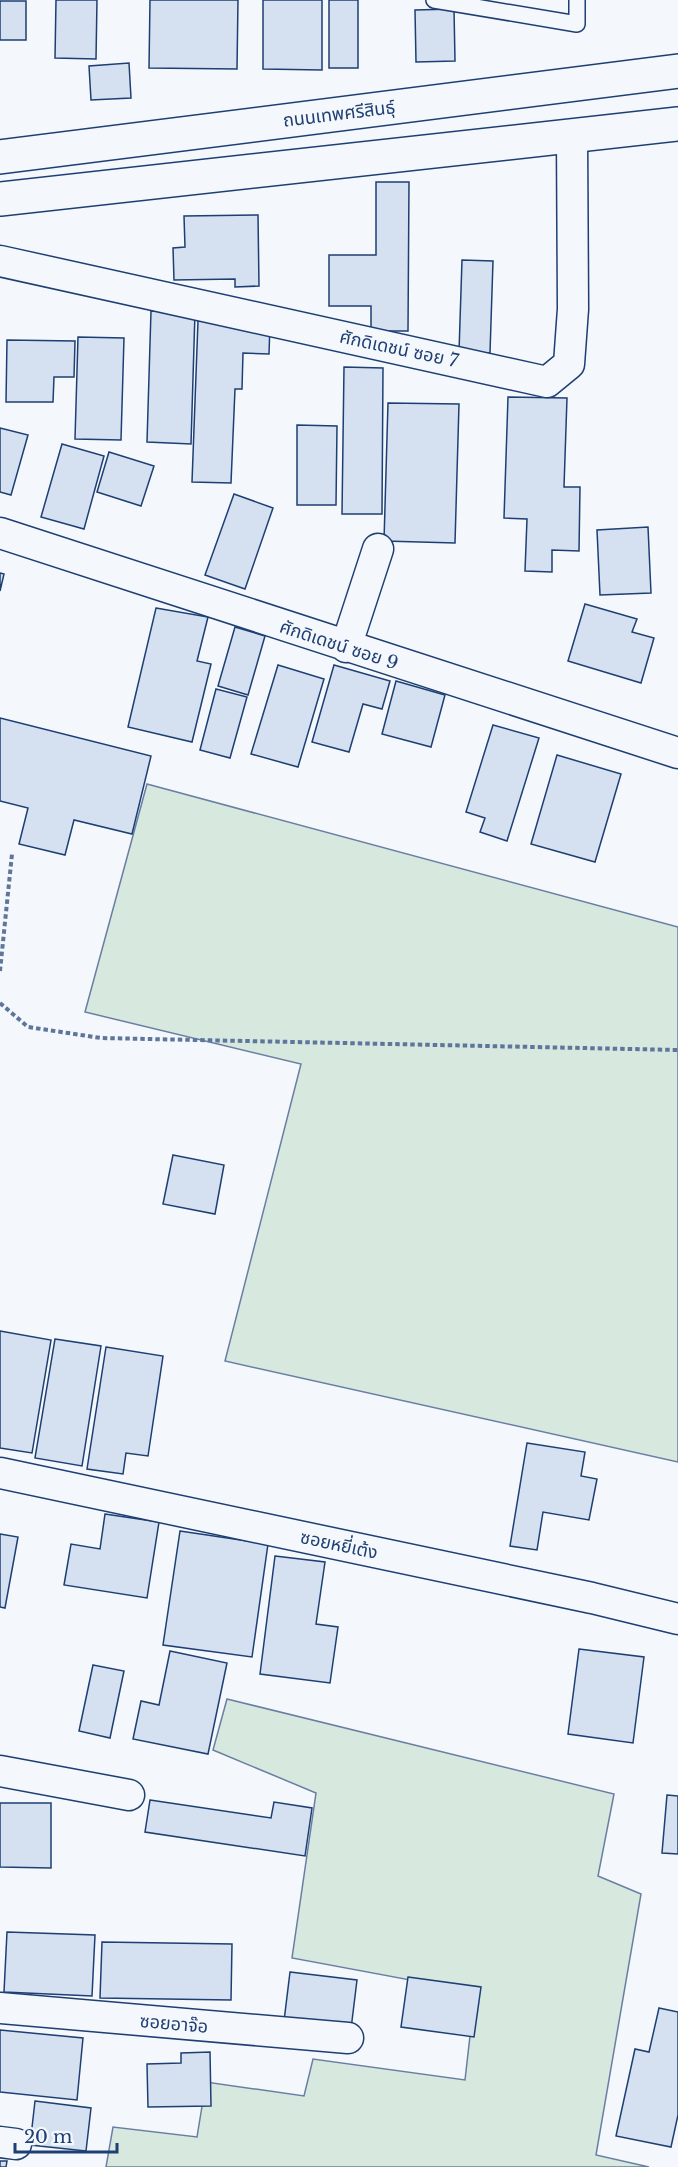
<svg xmlns="http://www.w3.org/2000/svg" width="678" height="2167" font-family="'Libre Baskerville','Noto Sans Thai',serif">
  <rect width="100%" height="100%" fill="#f4f7fb"/>
  <!-- green -->
  <path fill="#d7e8df" stroke="#687fa3" stroke-width="1.5" d="M147,784L678,927V1462L225,1361L301,1064L85,1012Z
    M227,1699L614,1794L598,1876L641,1894L596,2155L649,2167H106L113,2127L197,2137L206,2082L304,2096L313,2059L465,2080L475,1992L292,1958L316,1793L213,1750Z"/>
  <!-- building -->
  <path fill="#d5e0f0" stroke="#1d3f73" stroke-width="1.5" d="M56,0H97L96,59L55,58Z
    M150,0H238L237,69L149,68Z
    M263,0H322V70L263,69Z
    M329,0H358V68H329Z
    M0,1H26V40H0Z
    M454,9L455,61L416,62L415,10Z
    M129,63L131,98L91,100L89,66Z
    M376,182H409L408,331H371V306H329V255H376Z
    M258,215L259,286L235,287V279L174,280L173,248L185,247L184,216Z
    M462,260L493,261L490,353L459,352Z
    M151,311L195,312L191,444L147,442Z
    M198,321L270,324L269,354L243,353L242,389H235L231,483L192,482Z
    M78,337L124,338L121,440L75,439Z
    M7,340L75,341L74,377H54L53,402H6Z
    M344,367L383,368L382,514H342Z
    M508,397L567,398L564,487H580L579,551L552,550V572L525,571L527,519L504,518Z
    M388,403L459,404L455,543L384,541Z
    M297,425L337,426L336,505H297Z
    M0,428L28,435L11,495L0,492Z
    M62,444L104,456L84,529L41,517Z
    M109,452L154,466L141,506L97,492Z
    M234,494L273,508L245,589L205,575Z
    M648,527L651,593L600,595L597,530Z
    M0,573L4,574L0,591Z
    M585,604L637,619L632,632L654,638L641,683L568,661Z
    M156,608L208,617L197,661L211,664L192,742L128,727Z
    M235,627L265,636L248,695L218,686Z
    M278,665L324,679L298,767L251,754Z
    M334,665L390,681L382,709L363,704L349,752L312,742Z
    M396,681L445,695L431,747L382,734Z
    M216,689L247,697L230,758L200,750Z
    M0,718L151,756L132,834L74,820L65,855L19,844L28,808L0,801Z
    M493,725L539,738L507,841L480,832L485,818L466,812Z
    M557,755L621,774L595,862L531,844Z
    M173,1155L224,1165L215,1214L163,1204Z
    M0,1331L51,1340L32,1453L0,1448Z
    M55,1339L101,1346L82,1466L35,1458Z
    M106,1347L163,1356L148,1456L126,1453L123,1474L87,1469Z
    M527,1443L585,1452L581,1476L597,1479L589,1520L543,1512L537,1550L510,1546Z
    M105,1514L159,1522L147,1598L64,1585L71,1544L100,1549Z
    M180,1531L268,1544L252,1657L163,1645Z
    M0,1534L18,1537L5,1608L0,1607Z
    M275,1556L325,1562L316,1624L338,1627L330,1683L260,1674Z
    M579,1649L644,1657L633,1743L568,1734Z
    M170,1651L227,1663L208,1754L133,1739L141,1701L159,1705Z
    M93,1665L124,1671L110,1738L79,1731Z
    M667,1795L678,1796V1854L662,1853Z
    M150,1800L271,1818L274,1802L312,1808L305,1856L145,1832Z
    M0,1803H51V1868L0,1867Z
    M7,1932L95,1935L92,1996L4,1992Z
    M102,1942L232,1944L231,2000L100,1998Z
    M290,1972L357,1980L351,2029L284,2021Z
    M408,1977L481,1987L474,2037L401,2027Z
    M659,2008L678,2012V2115L671,2147L616,2136L635,2049L649,2052Z
    M0,2030L83,2038L77,2100L0,2092Z
    M210,2052L211,2106L148,2107L147,2064L181,2063V2053Z
    M35,2101L91,2108L86,2151L30,2145Z
    M0,2161H7L6,2167H0Z"/>
  <g fill="none" stroke-linecap="round" stroke-linejoin="round">
    <defs>
      <path id="lane" d="M434,0L577,24V0"/>
      <path id="street" d="M0,261L547,382L569,364L573,309L572,135
        M0,533L678,753
        M346,647L378,549
        M0,1473L592,1598L678,1619
        M0,1771L129,1795
        M0,2008L348,2038
        M0,2142L16,2144"/>
      <path id="secondary" d="M0,157L678,71
        M0,199L678,124"/>
    </defs>
    <!-- lane casing -->
    <use href="#lane" stroke="#1d3f73" stroke-width="18"/>
    <!-- street casing -->
    <use href="#street" stroke="#1d3f73" stroke-width="33"/>
    <!-- secondary casing -->
    <use href="#secondary" stroke="#1d3f73" stroke-width="36"/>
    <!-- path -->
    <path stroke="#5e769c" stroke-width="4" stroke-dasharray="4.5 3" stroke-linecap="butt" d="M0,971L12,854
      M0,1003L28,1027L101,1038L678,1050"/>
    <!-- lane -->
    <use href="#lane" stroke="#f4f7fb" stroke-width="15"/>
    <!-- street -->
    <use href="#street" stroke="#f4f7fb" stroke-width="30"/>
    <!-- secondary -->
    <use href="#secondary" stroke="#f4f7fb" stroke-width="33"/>
  </g>
  <g text-anchor="middle" dominant-baseline="central" stroke-width="4.5" stroke-linejoin="round" paint-order="stroke">
    <!-- street labels -->
    <g font-size="18" fill="#1d3f73" stroke="#f4f7fb">
      <text transform="translate(339 114) rotate(-7)">ถนนเทพศรีสินธุ์</text>
      <text transform="translate(399 349) rotate(12)">ศักดิเดชน์ ซอย 7</text>
      <text transform="translate(339 645) rotate(18)">ศักดิเดชน์ ซอย 9</text>
      <text transform="translate(339 1545) rotate(12)">ซอยหยี่เต้ง</text>
      <text transform="translate(174 2024) rotate(5)">ซอยอาจ๊อ</text>
    </g>
  </g>
  <!-- scale -->
  <path d="M15 2143v9h102v-9" fill="none" stroke="#1d3f73" stroke-width="3"/>
  <text x="24" y="2143" font-size="18" fill="#1d3f73" stroke="#f4f7fb" stroke-width="4.5" paint-order="stroke">20 m</text>
</svg>
